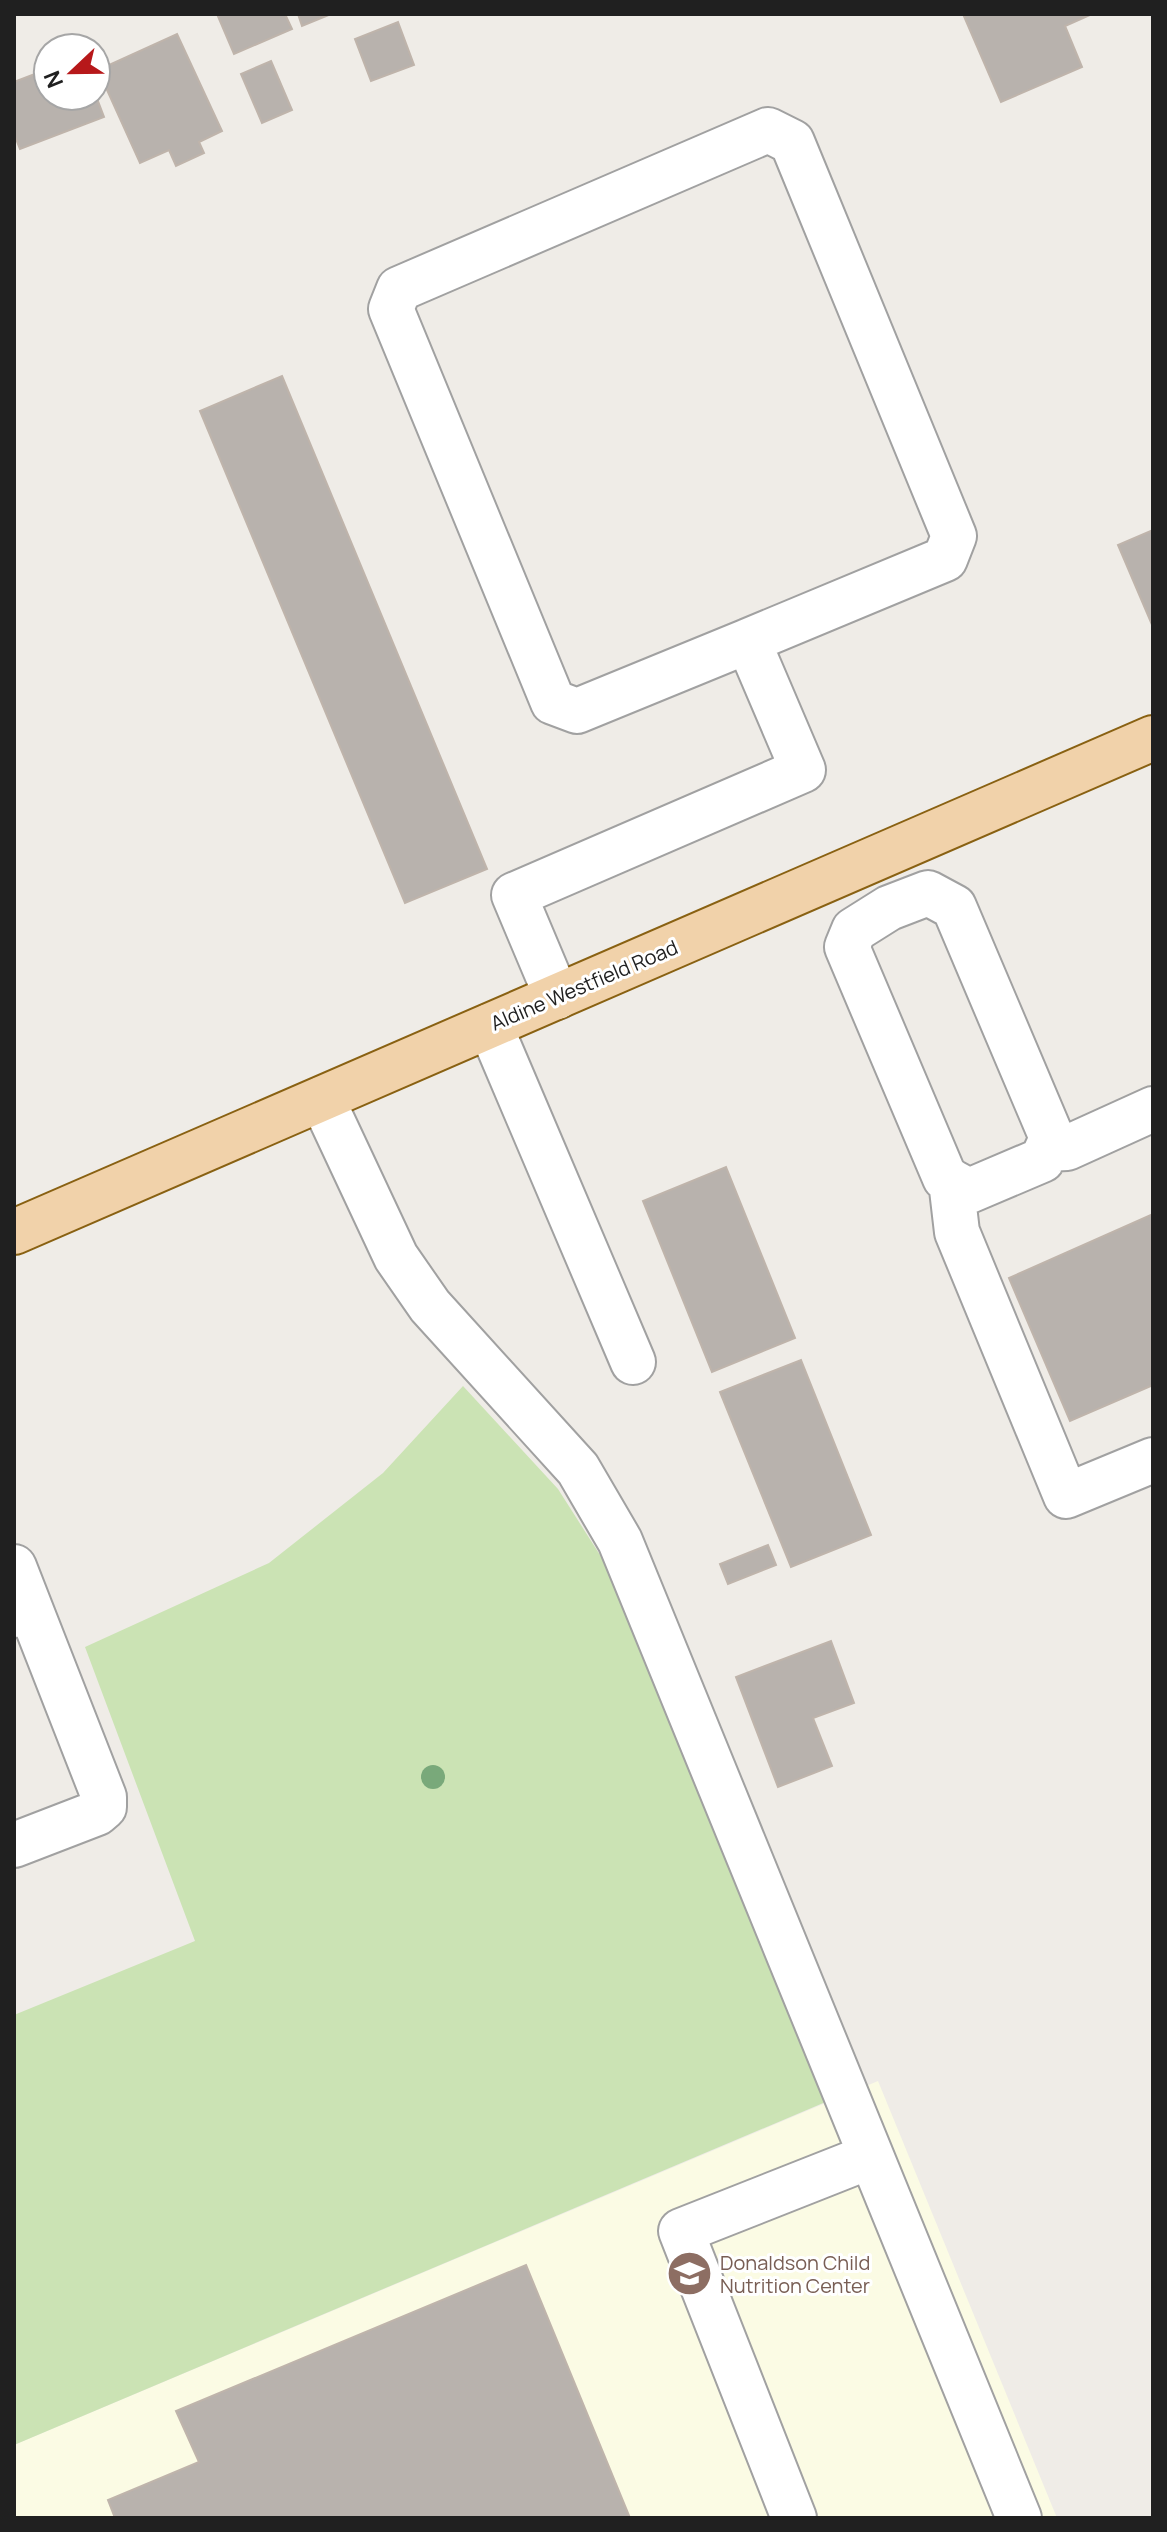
<svg xmlns="http://www.w3.org/2000/svg" width="1167" height="2532" font-family="Manrope,sans-serif">
  <rect width="100%" height="100%" fill="#efece7"/>
  <!-- education -->
  <path fill="#fbfbe4" d="M878,2081L1057,2518H14V2445Z"/>
  <!-- grass -->
  <path fill="#cbe3b4" d="M463,1386L558,1489L607,1566L828,2101L14,2445V2015L195,1941L85,1647L269,1563L383,1473Z"/>
  <!-- building -->
  <path fill="#b8b2ad" stroke="#bfb4ab" stroke-width="2" d="M217,14H285L292,29L234,54Z
    M298,14H331L302,26Z
    M963,14H1092L1065,26L1082,67L1001,102Z
    M398,22L414,65L371,81L355,39Z
    M177,34L222,131L199,142L204,153L176,166L169,150L140,163L98,70Z
    M271,61L292,110L262,123L241,74Z
    M48,69V96H96L104,117L20,149L14,134V82Z
    M282,376L487,869L405,903L200,411Z
    M1153,530V627L1118,545Z
    M726,1167L795,1338L712,1372L643,1201Z
    M1153,1214V1385L1070,1421L1009,1278Z
    M801,1360L871,1535L791,1567L720,1392Z
    M768,1545L776,1565L728,1584L720,1564Z
    M831,1641L854,1703L813,1718L832,1766L778,1787L736,1677Z
    M526,2265L630,2518H115L108,2500L199,2462L176,2411Z"/>
  <g fill="none" stroke-linecap="round" stroke-linejoin="round">
    <defs>
      <path id="minor" d="M928,893L954,907L1052,1138L1042,1160L969,1191L945,1178L847,947L854,930L889,908Z
        M557,997L514,895L803,770L748,641L945,559L954,536L792,142L768,130L399,289L391,309L553,702L577,711L748,641
        M490,1026L633,1362
        M322,1099L396,1257L430,1306L578,1469L620,1541L1019,2518
        M1047,1149L1067,1148L1153,1109
        M951,1181L957,1232L1066,1496L1153,1460
        M14,1567L30,1608
        M14,1615L30,1608L104,1797V1807L97,1813L14,1845
        M794,2518L681,2231L871,2156"/>
      <path id="major" d="M14,1232L1153,738"/>
    </defs>
    <!-- minor casing -->
    <use href="#minor" stroke="#a1a1a1" stroke-width="48"/>
    <!-- major casing -->
    <use href="#major" stroke="#896112" stroke-width="48"/>
    <!-- minor -->
    <use href="#minor" stroke="#fff" stroke-width="44"/>
    <!-- major -->
    <use href="#major" stroke="#f1d2aa" stroke-width="44"/>
  </g>
  <!-- trees -->
  <circle fill="#79a97a" cx="433" cy="1777" r="12"/>
  <!-- icons -->
  <defs>
    <symbol id="school-disc" viewBox="-11 -11 22 22"><circle r="9.5" fill="#8d6e63" stroke="#fff"/><path d="M0-5L7-2L0 1L-7-2ZM-4 1L0 2.5L4 1V4Q0 6-4 4Z" fill="#fff"/></symbol>
  </defs>
  <g fill-rule="evenodd">
    <use href="#school-disc" x="664" y="2248" width="51" height="51"/>
  </g>
  <g text-anchor="middle" dominant-baseline="central" stroke-width="6" stroke-linejoin="round" paint-order="stroke">
    <!-- street labels -->
    <g font-size="20" fill="#202020" stroke="#fff">
      <text transform="translate(584 985) rotate(-23)">Aldine Westfield Road</text>
    </g>
    <!-- education labels -->
    <g font-size="20" fill="#785e54" stroke="#fff" text-anchor="start">
      <text x="720" y="2262">Donaldson Child<tspan x="720" dy="23">Nutrition Center</tspan></text>
    </g>
  </g>
  <!-- border -->
  <rect width="1167" height="2532" fill="none" stroke="#202020" stroke-width="32"/>
  <!-- north arrow -->
  <g transform="translate(72 72) rotate(248)"><circle r="38" fill="#ffffff" stroke="#a6a6a6" stroke-width="2"/>
  <path d="M0-6L14 30L0 20L-14 30Z" fill="#b7181a"/>
  <text y="-12" font-size="22" font-weight="bold" text-anchor="middle" fill="#202020">N</text>
  </g>
</svg>
